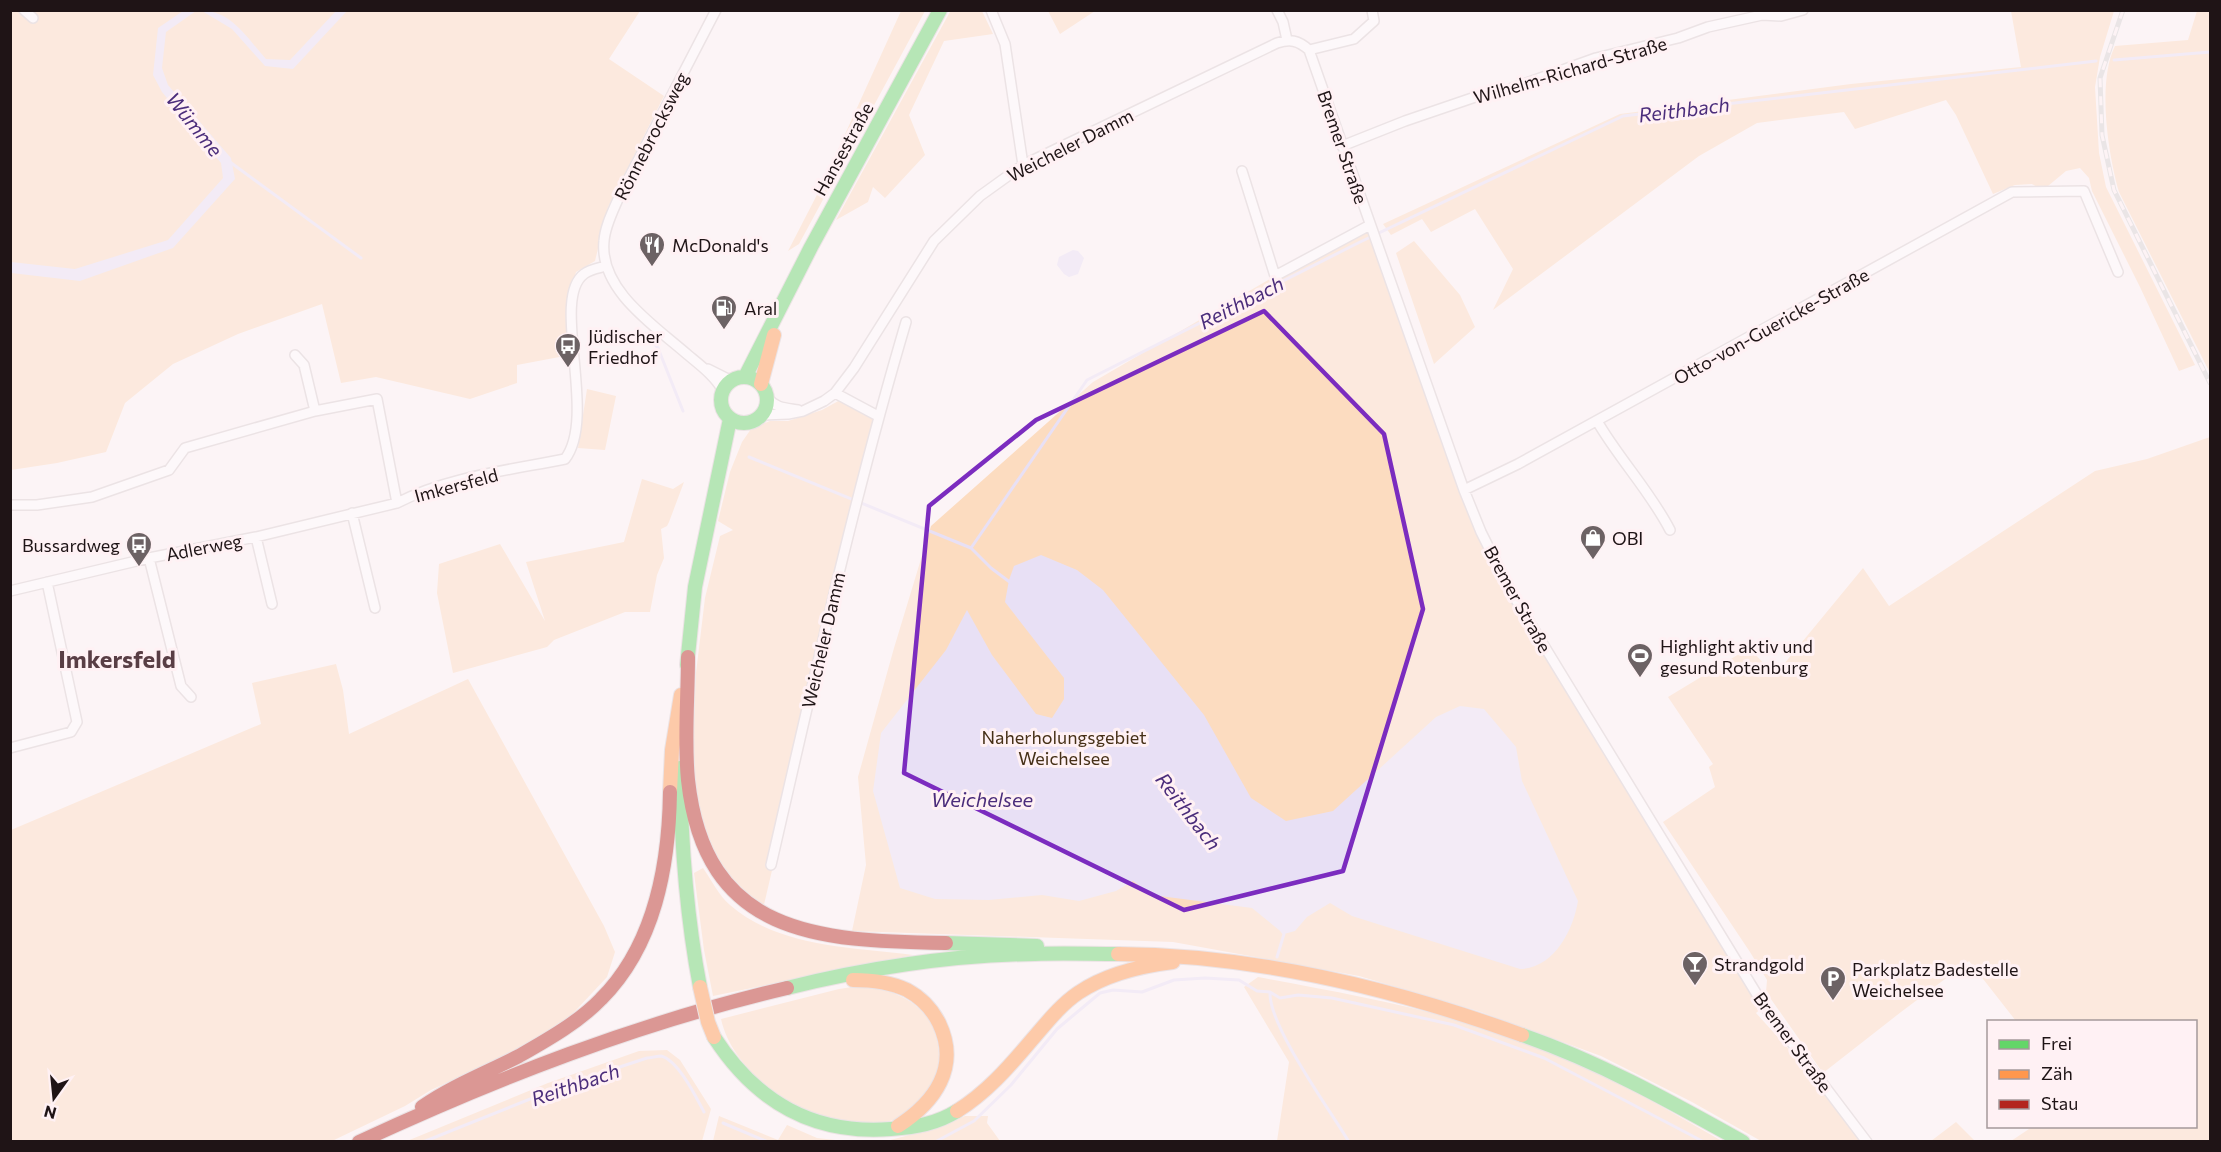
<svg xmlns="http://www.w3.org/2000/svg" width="2221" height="1152" font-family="Commissioner,sans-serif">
  <rect width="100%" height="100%" fill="#fcf4f6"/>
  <!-- green -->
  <path fill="#fcdcc0" d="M951,10L982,11L993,34L944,41L909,115L925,155L885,198L873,187L868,202L836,220Z
    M10,11H640L609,59L664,96L608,207L595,261L576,272L567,304L570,355L517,365V383L470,399L376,377L341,383L322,304L238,334L173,364L125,403L106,452L57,463L11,470Z
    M901,11H925L799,244L788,251L821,187Z
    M1048,11H1095L1060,34Z
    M2011,11H2114L2100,57L2095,87L2099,153L2106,187L2195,365L2179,371L2140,287L2092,191L2089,178L2080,168L2066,171L2048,186L2039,188L2032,184L2015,185L1993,194L1956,115L1946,100L1855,129L1844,112L1757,123L1699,156L1493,310L1513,269L1475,209L1431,232L1422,219L1391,235L1383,224L1620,114L1851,84L2021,67Z
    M2197,11H2210V373L2119,192C2108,153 2097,82 2115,46L2188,40Z
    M1370,225L1450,451L1510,590L1764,1006L1756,1013L1872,1141H1761L1692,1102L1601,1056L1478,1011L1359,976L1173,942L852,931L866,865L858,777L894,648L931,526L1093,382L1275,276Z
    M1414,241L1460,295L1475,327L1434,364L1396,253Z
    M587,389L616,396L605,450L578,448Z
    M842,399L878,416L763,909L744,896L715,854L697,810L692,772L696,673L705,598L720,536L733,530L718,521L730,472L742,442L751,429L770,421H788L822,410Z
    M2210,437V1141H2011L2032,1127L2196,1126V1022L2016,1021L1969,961L1901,1012L1823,1073L1766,992L1767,980L1750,952L1663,822L1715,787L1709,767L1713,764L1668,697L1749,648L1775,675L1863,568L1889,606L2095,471L2147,459Z
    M642,479L673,489L684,482L669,522L667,526L661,529L664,558L657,575L650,612H625L554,640L547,647L453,673L437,593L439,564L500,544L545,621L526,562L624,542Z
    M336,664L343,690L349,734L468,679L604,926L615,952L607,977L564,1023L515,1051L431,1090L405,1106L332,1141L11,1142V830L261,724L252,683Z
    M703,868C711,879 719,896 730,905C780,948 851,947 913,955L713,996L704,950L694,873Z
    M1258,977C1353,995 1446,1011 1536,1045C1602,1071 1661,1106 1722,1141H1277L1289,1062L1244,987Z
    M859,986C901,989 938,1009 939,1056C939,1066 940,1077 934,1087C932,1092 926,1096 922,1100C918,1104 914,1110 909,1113C869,1136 815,1122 780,1097C754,1078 728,1051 721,1019L839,989Z
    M667,1050L680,1060L711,1109L702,1141H407L548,1083L622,1057L639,1051Z
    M719,1116L778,1140L787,1125L817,1138L845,1141H713Z
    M965,1116H988L987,1123L1000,1141L883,1142L943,1126Z
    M1956,1122L1975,1141H1931Z"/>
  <!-- water -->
  <path fill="#e8e0f5" d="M183,11H196L166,32L162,68L168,85L231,158L235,179L173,248L80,281L11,273V262L75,269L168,240L223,178L221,163L162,92L153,75L158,28Z
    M202,11C231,10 248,39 266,59L290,60L336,11H347L293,69L265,66L232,29Z
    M1073,250L1078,251L1084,258L1078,274L1069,277L1064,274L1057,265L1059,257Z
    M1041,555L1077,570L1103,590L1204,715L1251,798L1286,821L1333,811L1436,717L1460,706L1484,709L1516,747L1522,781L1578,901C1573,931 1554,968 1520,969L1352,916L1330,903L1307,917L1295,931L1284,934L1252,908L1152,895L1133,881L1116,891L1079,901L1042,895L989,900L935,899L900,888L873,791L881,733L946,650L967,610L992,655L1036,714L1052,718L1064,699V678L1005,602L1009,580L1014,566Z"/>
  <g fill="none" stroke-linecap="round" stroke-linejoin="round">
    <!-- stream -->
    <path stroke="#e8e0f5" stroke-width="3" d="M2114,60L2210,52
      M230,162L361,258
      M645,333L658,348L683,411
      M749,457L971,548
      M1011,583L991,568L971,548L1087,380L1358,243L1623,116L2096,61
      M1277,957L1284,934L1282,931
      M1270,992C1268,1025 1330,1110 1349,1142
      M723,1123L768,1142
      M423,1142L565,1085L647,1058C651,1058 657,1056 661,1056C678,1060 696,1097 704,1112
      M935,1142L974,1121L1011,1085L1057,1029L1100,993L1113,990L1142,992L1174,980L1205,978L1239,980L1257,991L1270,992L1280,998L1298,995L1332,998L1454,1025L1544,1058L1704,1142"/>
    <defs>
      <path id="street" d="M24,10L33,18
        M716,10L619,197C613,211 605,226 604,241C599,290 655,326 688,355C700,365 716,377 723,391
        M991,10L1005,44L1023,165
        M1277,10L1283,22L1287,40
        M1309,50L1354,39L1374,21L1372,10
        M1342,146L1405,121L1484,94L1507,90L1596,58L1678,38L1708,27L1762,15L1781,16L1803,10
        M1242,171L1275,276L1370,225
        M295,355L304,365L315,411
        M708,369L726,378L734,380
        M835,393L878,416
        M768,398C775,408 786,408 798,410
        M763,415L788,414L803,411L824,401L835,393L854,368L934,241L980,196L1023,165L1277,43C1290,39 1298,40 1309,50L1464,490L1481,532L1510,590L1764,1006L1867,1142
        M1597,421C1619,459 1650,491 1670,530
        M1464,490L1518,464L2012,192L2084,191L2118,272
        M10,505H37L92,497L169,470L185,448L315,411L377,399L397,503
        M352,513L375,608
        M256,537L272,604
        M149,558L181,686L191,697
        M10,591L149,558L256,537L397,503C447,477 510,470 565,459C598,416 550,299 584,274C590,269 599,268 606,266
        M10,748L71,732L77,722L47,582
        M771,865C813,683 853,501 906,322"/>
      <path id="fast" d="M721 400a23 23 0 1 1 46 0a23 23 0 1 1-46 0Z
        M745,377L811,247L940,10
        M687,665L695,587L730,419
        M680,768C681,842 686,914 700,987
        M946,943L1037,946
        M787,988C868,968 952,955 1035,954C1063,953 1090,954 1118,954
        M1522,1035C1600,1062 1671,1102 1743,1142
        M714,1037C756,1102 813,1135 891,1129C916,1127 936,1124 957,1111"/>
      <path id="slow" d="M761,384L774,335
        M670,792L672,750L681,695
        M1118,954C1256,955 1393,988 1522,1035
        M853,980C871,980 890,982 907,990C920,997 932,1009 939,1023C960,1067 935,1102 898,1126
        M957,1111C986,1093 1008,1068 1030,1042C1045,1025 1059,1006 1078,993C1106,974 1140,966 1173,962"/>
      <path id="jam" d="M688,657C688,698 684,740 688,780C705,936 818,941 946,943
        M422,1107C452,1086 486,1073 519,1056C547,1040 579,1022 601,999C655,945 669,866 670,792
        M359,1142C497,1078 638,1023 787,988"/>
    </defs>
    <!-- street casing -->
    <use href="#street" stroke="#d9cfd1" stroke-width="12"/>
    <!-- fast casing -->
    <use href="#fast" stroke="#d9cfd1" stroke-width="16"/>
    <!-- slow casing -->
    <use href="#slow" stroke="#d9cfd1" stroke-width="16"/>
    <!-- jam casing -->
    <use href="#jam" stroke="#d9cfd1" stroke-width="16"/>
    <!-- street -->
    <use href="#street" stroke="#fffdfe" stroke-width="9"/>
    <!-- fast -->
    <use href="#fast" stroke="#63d668" stroke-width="14"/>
    <!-- slow -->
    <use href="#slow" stroke="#ff974d" stroke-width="14"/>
    <!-- jam -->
    <use href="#jam" stroke="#b3261e" stroke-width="14"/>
    <defs>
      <path id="rail" d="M2123,10L2100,78L2102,135L2114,190L2210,383"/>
    </defs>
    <!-- rail casing -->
    <use href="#rail" stroke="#d5d3d3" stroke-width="5"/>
    <!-- rail -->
    <use href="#rail" stroke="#fff1f4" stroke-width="3" stroke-dasharray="9" stroke-linecap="butt"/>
    <defs>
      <path id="slow-bridge" d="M700,987L708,1022L714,1037"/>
    </defs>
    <!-- slow-bridge casing -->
    <use href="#slow-bridge" stroke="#d9cfd1" stroke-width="16" stroke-linecap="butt"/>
    <!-- slow-bridge -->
    <use href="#slow-bridge" stroke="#ff974d" stroke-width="14"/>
  </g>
  <!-- marked area -->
  <path d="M0 0H2221V1152H0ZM1264,311L1384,434L1423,609L1343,871L1184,910L904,773L929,506L1036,420Z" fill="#fcf4f6" fill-opacity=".55" fill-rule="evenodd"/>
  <path fill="none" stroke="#7b2cbf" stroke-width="4.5" stroke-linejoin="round" d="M1264,311L1384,434L1423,609L1343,871L1184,910L904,773L929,506L1036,420Z"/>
  <!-- icons -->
  <defs>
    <symbol id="restaurant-pin" viewBox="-11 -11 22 30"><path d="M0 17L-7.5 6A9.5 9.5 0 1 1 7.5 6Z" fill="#6c6264" stroke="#fff1f4"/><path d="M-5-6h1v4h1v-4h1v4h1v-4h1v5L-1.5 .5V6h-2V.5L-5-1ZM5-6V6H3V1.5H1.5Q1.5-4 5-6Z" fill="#fff"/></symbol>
    <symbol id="fuel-pin" viewBox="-11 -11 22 30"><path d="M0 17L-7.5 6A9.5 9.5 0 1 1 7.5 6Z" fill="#6c6264" stroke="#fff1f4"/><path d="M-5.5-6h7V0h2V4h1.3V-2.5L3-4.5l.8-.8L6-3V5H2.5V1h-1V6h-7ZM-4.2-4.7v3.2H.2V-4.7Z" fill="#fff"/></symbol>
    <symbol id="bus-pin" viewBox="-11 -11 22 30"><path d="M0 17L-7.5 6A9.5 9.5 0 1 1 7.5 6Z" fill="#6c6264" stroke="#fff1f4"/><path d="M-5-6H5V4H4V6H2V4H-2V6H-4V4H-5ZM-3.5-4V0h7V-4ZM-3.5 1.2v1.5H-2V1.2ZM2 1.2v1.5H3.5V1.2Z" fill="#fff"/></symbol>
    <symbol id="shop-pin" viewBox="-11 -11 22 30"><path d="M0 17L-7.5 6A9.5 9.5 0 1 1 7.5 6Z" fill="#6c6264" stroke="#fff1f4"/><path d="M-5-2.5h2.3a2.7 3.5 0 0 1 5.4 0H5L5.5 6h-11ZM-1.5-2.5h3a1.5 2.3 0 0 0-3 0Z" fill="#fff"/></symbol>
    <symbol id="stadium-pin" viewBox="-11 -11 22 30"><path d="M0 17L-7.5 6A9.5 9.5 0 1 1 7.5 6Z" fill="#6c6264" stroke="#fff1f4"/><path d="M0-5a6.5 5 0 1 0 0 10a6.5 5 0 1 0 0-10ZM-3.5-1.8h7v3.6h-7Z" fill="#fff"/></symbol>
    <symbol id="bar-pin" viewBox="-11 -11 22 30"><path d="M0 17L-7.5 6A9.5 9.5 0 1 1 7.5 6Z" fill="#6c6264" stroke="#fff1f4"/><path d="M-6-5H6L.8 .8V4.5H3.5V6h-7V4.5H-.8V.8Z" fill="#fff"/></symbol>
    <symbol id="parking-pin" viewBox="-11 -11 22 30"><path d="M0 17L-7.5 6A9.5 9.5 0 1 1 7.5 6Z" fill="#6c6264" stroke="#fff1f4"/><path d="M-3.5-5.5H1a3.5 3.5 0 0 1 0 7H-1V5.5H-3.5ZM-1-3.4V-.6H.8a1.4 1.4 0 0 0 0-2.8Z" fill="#fff"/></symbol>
  </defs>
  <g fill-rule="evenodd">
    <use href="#restaurant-pin" x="637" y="230" width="30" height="40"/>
    <use href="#fuel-pin" x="709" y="293" width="30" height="40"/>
    <use href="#bus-pin" x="553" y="331" width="30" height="40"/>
    <use href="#shop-pin" x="1578" y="523" width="30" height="40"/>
    <use href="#bus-pin" x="124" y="530" width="30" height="40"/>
    <use href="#stadium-pin" x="1625" y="641" width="30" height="40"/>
    <use href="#bar-pin" x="1680" y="949" width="30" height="40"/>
    <use href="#parking-pin" x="1818" y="964" width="30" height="40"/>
  </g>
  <g text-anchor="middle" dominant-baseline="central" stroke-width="6" stroke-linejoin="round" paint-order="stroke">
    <!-- street labels -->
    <g font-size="18" fill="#1f1416" stroke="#fff1f4">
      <text transform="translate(1570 70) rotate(-16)">Wilhelm-Richard-Straße</text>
      <text transform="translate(651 136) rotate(-63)">Rönnebrocksweg</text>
      <text transform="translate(1070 145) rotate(-27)">Weicheler Damm</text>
      <text transform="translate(1343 147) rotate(71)">Bremer Straße</text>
      <text transform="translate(843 149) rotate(-61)">Hansestraße</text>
      <text transform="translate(1771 326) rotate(-29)">Otto-von-Guericke-Straße</text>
      <text transform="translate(456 485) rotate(-15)">Imkersfeld</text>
      <text transform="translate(204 547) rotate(-11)">Adlerweg</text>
      <text transform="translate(1518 599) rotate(61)">Bremer Straße</text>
      <text transform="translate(823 640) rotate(-77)">Weicheler Damm</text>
      <text transform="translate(1793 1042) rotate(54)">Bremer Straße</text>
    </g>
    <!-- poi labels -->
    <g font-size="18" fill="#1f1416" stroke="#fff1f4" text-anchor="start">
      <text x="672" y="245">McDonald's</text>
      <text x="744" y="308">Aral</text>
      <text x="588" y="336">Jüdischer<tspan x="588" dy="21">Friedhof</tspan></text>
      <text x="1612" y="538">OBI</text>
      <text x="120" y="545" text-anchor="end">Bussardweg</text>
      <text x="1660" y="646">Highlight aktiv und<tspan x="1660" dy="21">gesund Rotenburg</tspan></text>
      <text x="1714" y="964">Strandgold</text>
      <text x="1852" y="969">Parkplatz Badestelle<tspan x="1852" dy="21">Weichelsee</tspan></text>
    </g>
    <!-- park labels -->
    <g font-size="18" fill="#463017" stroke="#fff1f4">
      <text x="1064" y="737">Naherholungsgebiet<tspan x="1064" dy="21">Weichelsee</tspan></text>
    </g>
    <!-- water labels -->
    <g font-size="20" font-style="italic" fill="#4b2d7b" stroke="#fff1f4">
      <text transform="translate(1684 109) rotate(-7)">Reithbach</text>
      <text transform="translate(195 124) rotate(51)">Wümme</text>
      <text transform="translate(1241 302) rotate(-27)">Reithbach</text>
      <text x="982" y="799">Weichelsee</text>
      <text transform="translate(1189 811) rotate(52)">Reithbach</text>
      <text transform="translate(575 1084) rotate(-19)">Reithbach</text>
    </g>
    <!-- district labels -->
    <g font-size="24" font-weight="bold" fill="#593e45" stroke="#fff1f4">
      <text x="117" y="658">Imkersfeld</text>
    </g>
  </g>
  <!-- border -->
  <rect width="2221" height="1152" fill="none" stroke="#1f1416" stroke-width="24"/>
  <!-- legend -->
  <rect x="1987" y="1020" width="210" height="108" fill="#fff1f4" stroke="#a5999b" stroke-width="1.5"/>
  <rect x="1999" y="1040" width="30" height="9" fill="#63d668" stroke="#a5999b" stroke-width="1.5"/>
  <text x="2041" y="1050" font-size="18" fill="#1f1416">Frei</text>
  <rect x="1999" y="1070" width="30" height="9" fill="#ff974d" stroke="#a5999b" stroke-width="1.5"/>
  <text x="2041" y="1080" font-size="18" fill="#1f1416">Zäh</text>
  <rect x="1999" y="1100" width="30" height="9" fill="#b3261e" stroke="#a5999b" stroke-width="1.5"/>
  <text x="2041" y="1110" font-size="18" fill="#1f1416">Stau</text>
  <!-- north arrow -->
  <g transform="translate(54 1098) rotate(195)" stroke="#fff1f4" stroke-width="4.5" paint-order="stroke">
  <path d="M0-4.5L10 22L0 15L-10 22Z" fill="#1f1416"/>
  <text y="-9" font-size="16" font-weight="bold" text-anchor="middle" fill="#1f1416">N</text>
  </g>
</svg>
